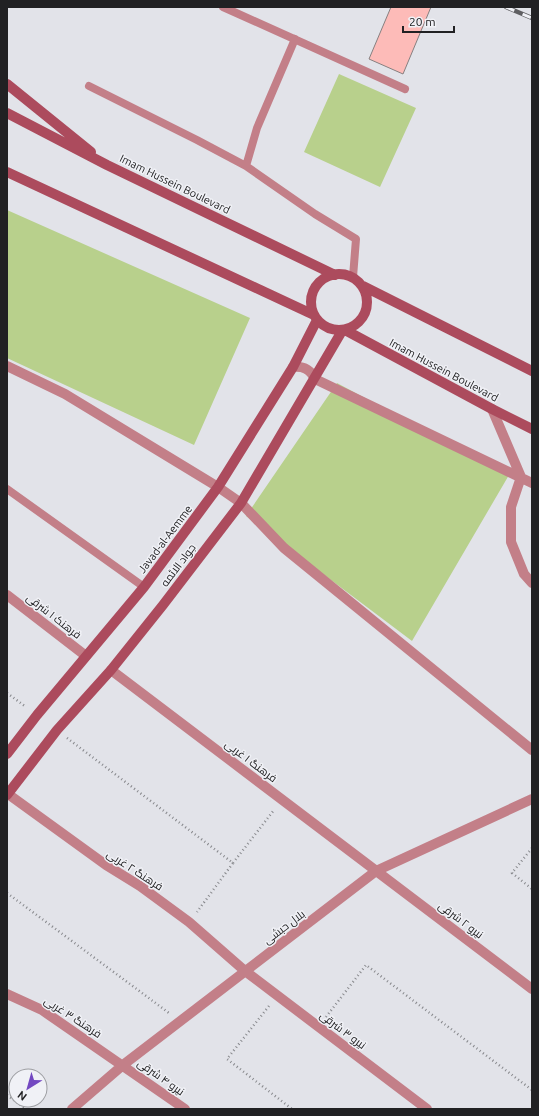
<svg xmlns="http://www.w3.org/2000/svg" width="539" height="1116" font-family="Ubuntu,Cairo,sans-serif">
  <rect width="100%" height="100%" fill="#e2e3e9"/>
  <!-- green -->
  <path fill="#b8d08c" d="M339,74L416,108L380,187L304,152Z
    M7,210L250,318L194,445L7,358Z
    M337,383L509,475L412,641L246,516Z"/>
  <!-- building -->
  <path fill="#fdbbb8" stroke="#878080" d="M391,7H431L403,74L369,59Z"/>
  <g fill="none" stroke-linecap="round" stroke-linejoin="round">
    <!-- path -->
    <path stroke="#87888c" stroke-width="2.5" stroke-dasharray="1 3" stroke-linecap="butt" d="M7,693L26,707
      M67,738L233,863L197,912
      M532,848L512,873L532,889
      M233,863L274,810
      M7,893L169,1013
      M269,1006L227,1059L292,1109
      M326,1017L366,965L532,1090
      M7,1095L26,1109"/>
    <!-- lane -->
    <path stroke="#c37f88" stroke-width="8" d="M223,7L405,89
      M89,86L197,140L246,166L315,214L356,239L353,277
      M246,166L257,128L295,39
      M7,489L144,587"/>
    <!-- street -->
    <path stroke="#c37f88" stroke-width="10" d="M7,366L65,394L218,487L241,503L284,548L532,750
      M293,367C303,366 310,369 315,379L532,483
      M492,409L521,477L511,507V542L524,574L532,583
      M7,595L86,656
      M111,670L532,989
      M8,794L106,865L140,886L189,922L245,971L427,1109
      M7,994L42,1010L185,1109
      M72,1109L123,1065L376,871L532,799"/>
    <!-- secondary -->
    <path stroke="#ac4b5d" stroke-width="10" d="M7,84L91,152
      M7,113L107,165L335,275
      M7,172L314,315
      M311 302a28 28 0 1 1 56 0a28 28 0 1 1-56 0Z
      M363,286L532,371
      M345,330L492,409L532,429
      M7,754L37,715L144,587L218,487L293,367L317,320
      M7,795L57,730L111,670L163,605L241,503L342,331"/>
    <defs>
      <path id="rail" d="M506,7L532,18"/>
    </defs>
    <!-- rail casing -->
    <use href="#rail" stroke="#5f5f62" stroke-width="4.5"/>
    <!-- rail -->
    <use href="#rail" stroke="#f0f1f6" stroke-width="3" stroke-dasharray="9" stroke-linecap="butt"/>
  </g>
  <g text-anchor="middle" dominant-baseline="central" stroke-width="3" stroke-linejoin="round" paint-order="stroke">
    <!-- street labels -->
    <g font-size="11" fill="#212123" stroke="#f0f1f6">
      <text transform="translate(175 184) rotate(26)">Imam Hussein Boulevard</text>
      <text transform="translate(444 370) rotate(28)">Imam Hussein Boulevard</text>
      <text transform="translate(165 539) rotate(-53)">Javad-al-Aemme</text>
      <text transform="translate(178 565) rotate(-53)">جواد الائمه</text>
      <text transform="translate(54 616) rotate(38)">فرهنک ۱ شرقی</text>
      <text transform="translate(251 761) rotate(37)">فرهنگ ۱ غربی</text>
      <text transform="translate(135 870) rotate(33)">فرهنگ ۲ غربی</text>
      <text transform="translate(461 920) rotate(37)">نیرو ۲ شرقی</text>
      <text transform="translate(284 927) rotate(-37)">بلال حبشی</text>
      <text transform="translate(73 1017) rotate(33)">فرهنگ ۳ غربی</text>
      <text transform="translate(343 1030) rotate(37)">نیرو ۳ شرقی</text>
      <text transform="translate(161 1077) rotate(35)">نیرو ۴ شرقی</text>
    </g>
  </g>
  <!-- border -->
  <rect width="539" height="1116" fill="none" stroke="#212123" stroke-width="16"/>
  <!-- north arrow -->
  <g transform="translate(28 1088) rotate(217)"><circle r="19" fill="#f0f1f6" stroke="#9d9ea2"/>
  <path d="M0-3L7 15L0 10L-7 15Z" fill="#7348c1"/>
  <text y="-6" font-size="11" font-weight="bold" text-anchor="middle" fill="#212123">N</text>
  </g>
  <!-- scale -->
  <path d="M403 26v6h51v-6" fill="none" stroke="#212123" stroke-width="2"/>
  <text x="409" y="26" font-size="12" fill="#212123" stroke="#f0f1f6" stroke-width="3" paint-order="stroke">20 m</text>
</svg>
